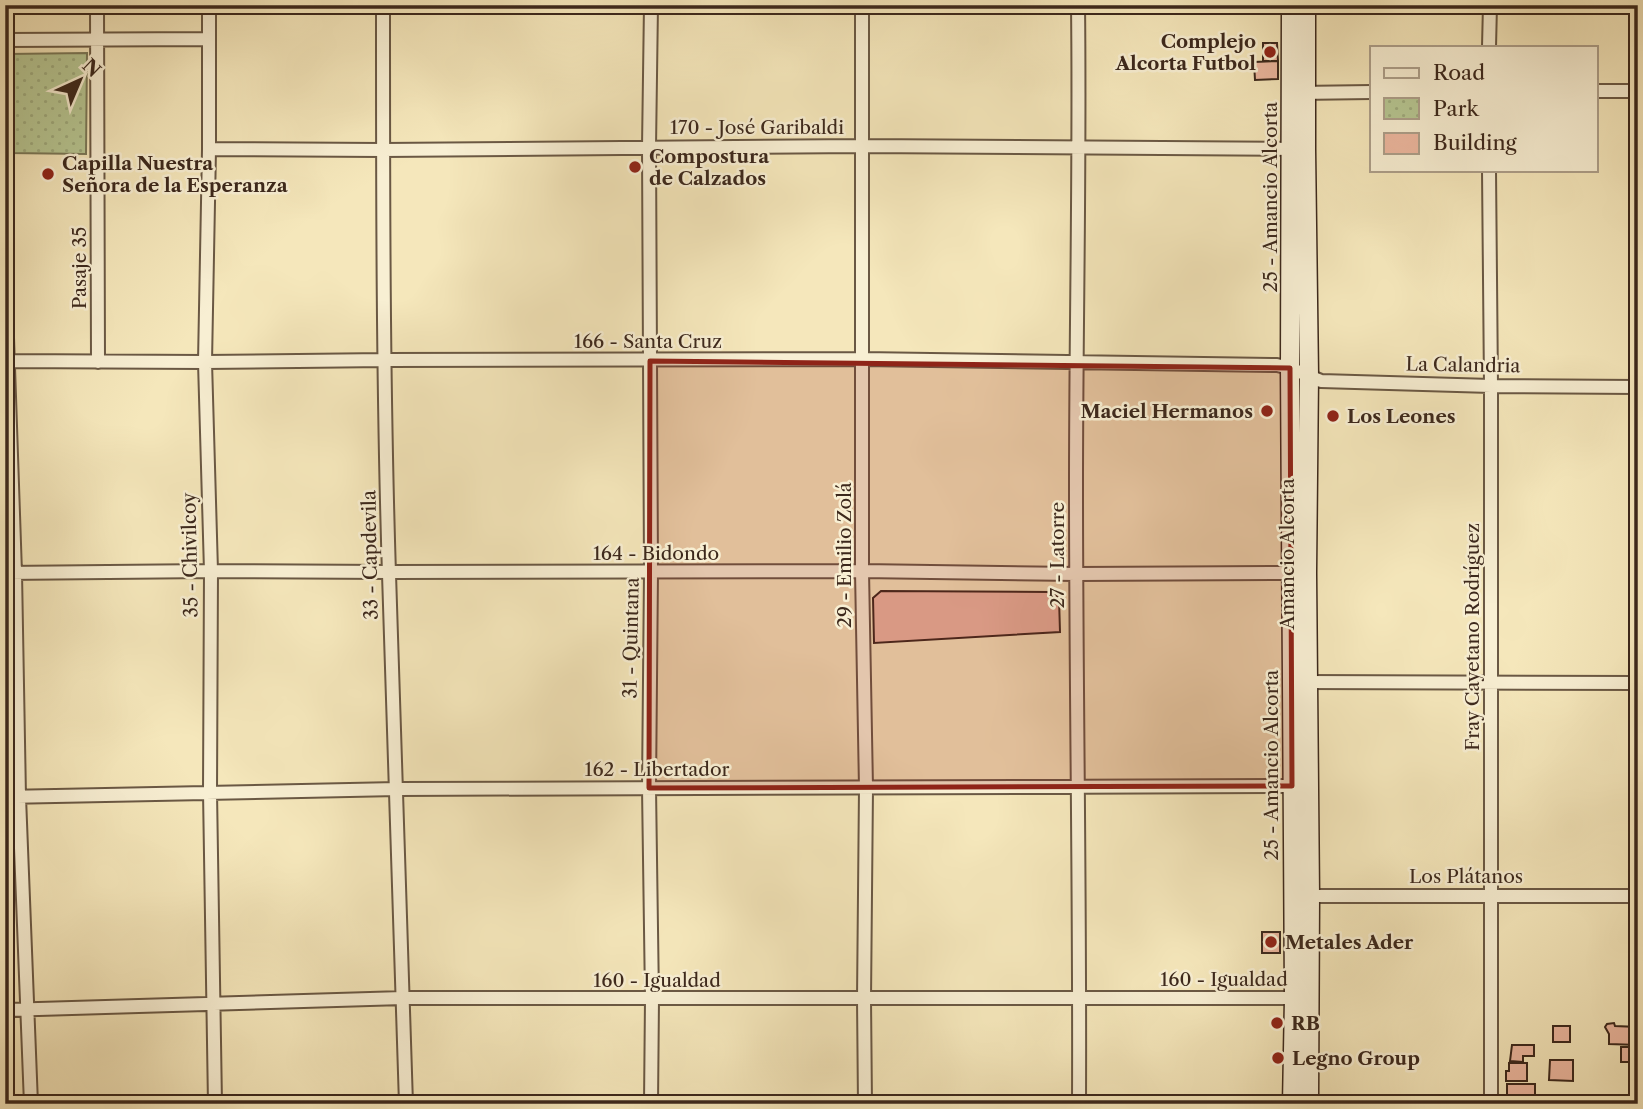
<svg xmlns="http://www.w3.org/2000/svg" width="1643" height="1109" font-family="'Libre Caslon Text',serif">
  <defs>
    <pattern id="park-dots" width="8" height="8" patternUnits="userSpaceOnUse" patternTransform="scale(1.75)"><rect width="8" height="8" fill="#b7c793"/><path d="M2 2h.1M6 6h.1" fill="none" stroke="#9eab7e" stroke-width="1.8" stroke-linecap="round"/></pattern>
  </defs>
  <rect width="100%" height="100%" fill="#f5e7bb"/>
  <filter id="stains"><feTurbulence type="fractalNoise" baseFrequency=".00286" numOctaves="4"/><feColorMatrix values="0 0 0 0 .2 0 0 0 0 .09 0 0 0 0 .02 0 0 0 .5 -.17"/></filter>
  <radialGradient id="worn" r=".72"><stop offset=".6" stop-color="#630" stop-opacity="0"/><stop offset="1" stop-color="#630" stop-opacity=".3"/></radialGradient>
  <!-- park -->
  <path fill="url(#park-dots)" stroke="#7a7858" stroke-width="2" d="M87,53L86,154L9,153L8,54Z"/>
  <!-- building -->
  <path fill="#ecb79f" stroke="#3c281c" stroke-width="2" d="M1263,43H1277L1278,61H1263Z
    M1278,61V79L1255,80L1254,62Z
    M881,591L1051,592L1059,598L1060,632L874,643L873,598Z
    M1262,932H1280V953H1262Z
    M1614,1023L1615,1026L1638,1027V1045L1609,1044V1034L1605,1027L1607,1024Z
    M1553,1026H1570V1042H1553Z
    M1512,1045H1534V1056H1523V1062L1510,1061Z
    M1621,1047H1638V1062H1621Z
    M1550,1060H1573V1081L1549,1080Z
    M1509,1063H1527V1081H1506V1071H1509Z
    M1507,1084H1535V1103H1507Z"/>
  <g fill="none" stroke-linecap="round" stroke-linejoin="round">
    <defs>
      <path id="minor" d="M97,5L98,362
        M209,5V149L205,362L211,571L210,792L215,1104
        M383,5C383,195 383,385 389,574C394,751 401,927 406,1104
        M862,5V571L866,788L864,999L865,1104
        M1078,5C1080,165 1076,325 1076,485C1076,692 1080,898 1079,1104
        M5,40L208,39
        M1489,47L1490,5
        M1596,91H1638
        M1298,93L1372,92
        M209,149L383,150L862,146L1297,149
        M1489,170L1491,386V1104
        M5,279L15,573L19,797L31,1104
        M5,361L205,362L385,360L862,359L1277,365L1290,368L1321,381L1491,386L1638,387
        M5,573L211,571L389,572L862,571L1076,574L1296,573
        M1303,682L1638,683
        M5,797L397,789L1300,786
        M1302,896H1638
        M5,1010L403,998H1300
        M651,1104L652,999L649,788L651,572L649,147L651,5"/>
      <path id="secondary" d="M1291,5L1290,368L1294,998L1292,1104
        M1306,5V149L1309,376L1307,573L1310,896L1309,1104"/>
    </defs>
    <!-- minor casing -->
    <use href="#minor" stroke="#6a5844" stroke-width="16"/>
    <!-- secondary casing -->
    <use href="#secondary" stroke="#3c281c" stroke-width="21"/>
    <!-- minor -->
    <use href="#minor" stroke="#f8efd3" stroke-width="12"/>
    <!-- secondary -->
    <use href="#secondary" stroke="#f8efd3" stroke-width="18"/>
  </g>
  <!-- marked area -->
  <path fill="#8f2418" fill-opacity="0.2" stroke="#8f2418" stroke-width="5" stroke-linejoin="round" d="M650,361L1290,368L1292,786L649,788Z"/>
  <!-- markers -->
  <g fill="#8f2418" stroke="#f8efd3" stroke-width="2.5">
    <circle cx="1270" cy="52" r="7"/>
    <circle cx="635" cy="167" r="7"/>
    <circle cx="48" cy="174" r="7"/>
    <circle cx="1267" cy="411" r="7"/>
    <circle cx="1333" cy="416" r="7"/>
    <circle cx="1271" cy="942" r="7"/>
    <circle cx="1277" cy="1023" r="7"/>
    <circle cx="1278" cy="1058" r="7"/>
  </g>
  <g text-anchor="middle" dominant-baseline="central" stroke-width="5" stroke-linejoin="round" paint-order="stroke">
    <!-- poi labels -->
    <g font-size="19" font-weight="bold" fill="#3c281c" stroke="#f8efd3" text-anchor="start">
      <text x="1256" y="41" text-anchor="end">Complejo<tspan x="1256" dy="22">Alcorta Futbol</tspan></text>
      <text x="649" y="156">Compostura<tspan x="649" dy="22">de Calzados</tspan></text>
      <text x="62" y="163">Capilla Nuestra<tspan x="62" dy="22">Señora de la Esperanza</tspan></text>
      <text x="1253" y="411" text-anchor="end">Maciel Hermanos</text>
      <text x="1347" y="416">Los Leones</text>
      <text x="1285" y="942">Metales Ader</text>
      <text x="1291" y="1023">RB</text>
      <text x="1292" y="1058">Legno Group</text>
    </g>
    <!-- street labels -->
    <g font-size="19" fill="#3c281c" stroke="#f8efd3">
      <text x="757" y="127">170 - José Garibaldi</text>
      <text transform="translate(1270 197) rotate(-90)">25 - Amancio Alcorta</text>
      <text transform="translate(79 268) rotate(-90)">Pasaje 35</text>
      <text x="648" y="341">166 - Santa Cruz</text>
      <text transform="translate(1463 365) rotate(1)">La Calandria</text>
      <text x="656" y="553">164 - Bidondo</text>
      <text transform="translate(1287 554) rotate(-90)">Amancio Alcorta</text>
      <text transform="translate(190 555) rotate(-91)">35 - Chivilcoy</text>
      <text transform="translate(370 555) rotate(-91)">33 - Capdevila</text>
      <text transform="translate(844 555) rotate(-90)">29 - Emilio Zolá</text>
      <text transform="translate(1057 555) rotate(-90)">27 - Latorre</text>
      <text transform="translate(1472 637) rotate(-90)">Fray Cayetano Rodríguez</text>
      <text transform="translate(631 638) rotate(-89)">31 - Quintana</text>
      <text transform="translate(1271 765) rotate(-90)">25 - Amancio Alcorta</text>
      <text x="657" y="769">162 - Libertador</text>
      <text x="1466" y="876">Los Plátanos</text>
      <text x="1224" y="979">160 - Igualdad</text>
      <text x="657" y="980">160 - Igualdad</text>
    </g>
  </g>
  <!-- margin -->
  <rect width="1643" height="1109" fill="none" stroke="#f5e7bb" stroke-width="28"/>
  <rect x="7" y="7" width="1629" height="1095" fill="none" stroke="#3c281c" stroke-width="3.5"/>
  <rect x="14" y="14" width="1615" height="1081" fill="none" stroke="#3c281c" stroke-width="2"/>
  <!-- legend -->
  <rect x="1370" y="46" width="228" height="126" fill="#f8efd3" stroke="#ad9f8a" stroke-width="2"/>
  <rect x="1384" y="68" width="35" height="10" fill="#f8efd3" stroke="#ad9f8a" stroke-width="2"/>
  <text x="1433" y="80" font-size="21" fill="#3c281c">Road</text>
  <rect x="1384" y="98" width="35" height="21" fill="url(#park-dots)" stroke="#ad9f8a" stroke-width="2"/>
  <text x="1433" y="116" font-size="21" fill="#3c281c">Park</text>
  <rect x="1384" y="133" width="35" height="21" fill="#ecb79f" stroke="#ad9f8a" stroke-width="2"/>
  <text x="1433" y="150" font-size="21" fill="#3c281c">Building</text>
  <!-- north arrow -->
  <g transform="translate(80 80) rotate(44)" stroke="#f8efd3" stroke-width="5" paint-order="stroke">
  <path d="M0-5L12 26L0 18L-12 26Z" fill="#3c281c"/>
  <text y="-10" font-size="19" font-weight="bold" text-anchor="middle" fill="#3c281c">N</text>
  </g>
  <rect width="100%" height="100%" filter="url(#stains)"/>
  <rect width="100%" height="100%" fill="url(#worn)"/>
</svg>
